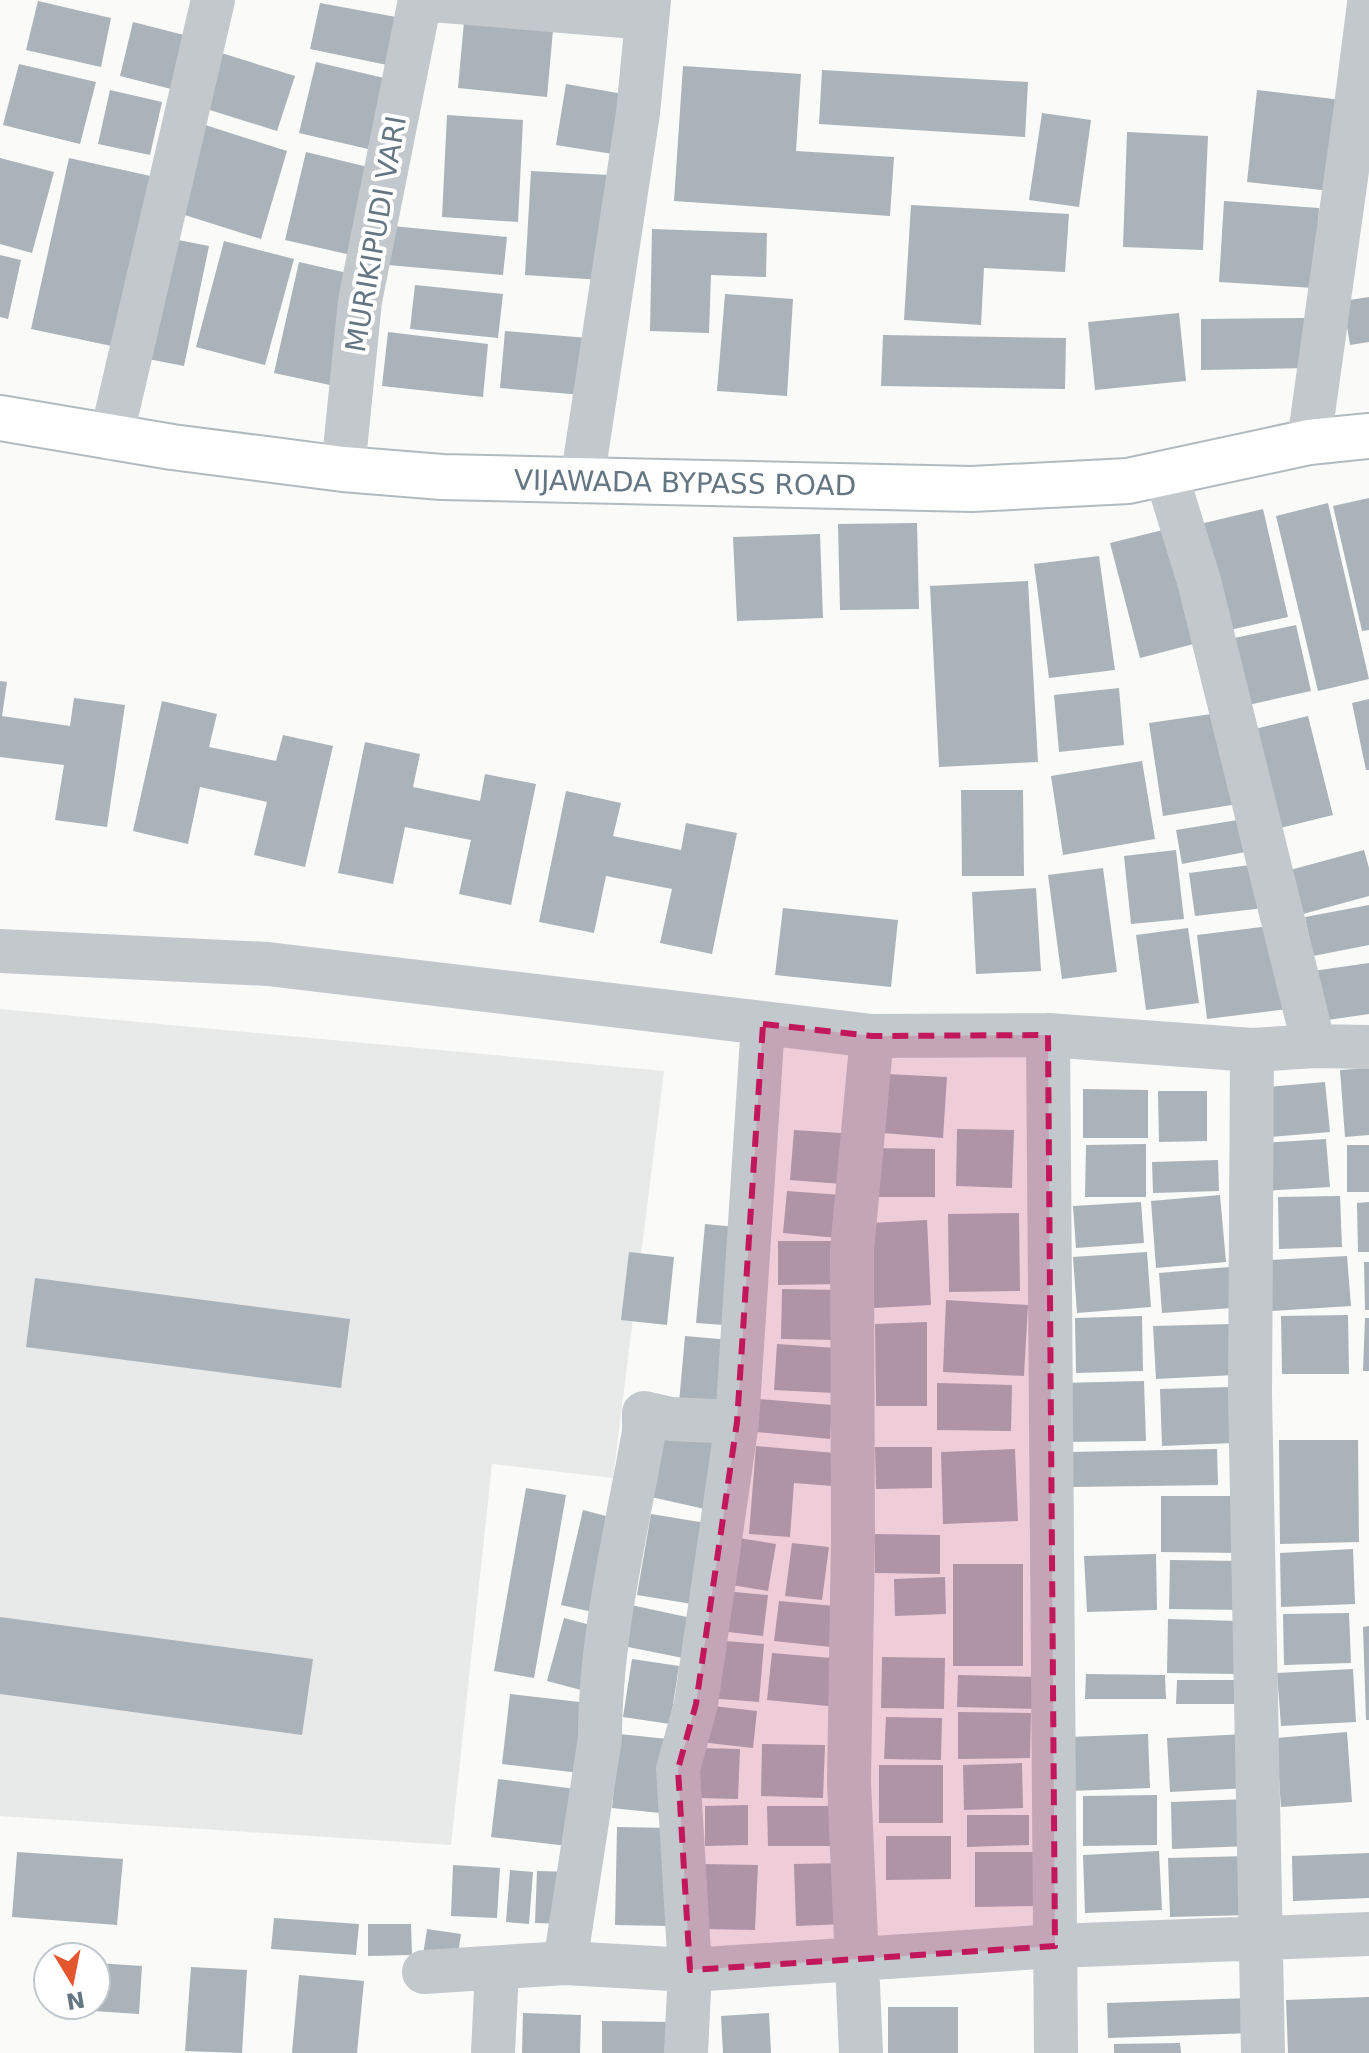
<svg xmlns="http://www.w3.org/2000/svg" width="1369" height="2053" font-family="'DejaVu Sans',sans-serif">
  <rect width="100%" height="100%" fill="#fafaf8"/>
  <!-- built -->
  <path fill="#e8e9e9" d="M0,1009L664,1071L613,1478L492,1464L451,1845L0,1816Z"/>
  <!-- building -->
  <path fill="#aab3b9" d="M38,1L111,18L101,67L26,50Z
    M320,3L396,17L387,65L310,49Z
    M465,11L554,19L547,97L458,88Z
    M133,22L184,35L171,89L120,76Z
    M215,51L295,76L277,131L197,106Z
    M316,62L384,78L368,149L299,133Z
    M19,64L96,82L80,144L3,125Z
    M683,66L801,74L796,151L894,157L890,216L674,201Z
    M822,70L1028,82L1025,137L819,124Z
    M566,84L629,95L619,155L556,145Z
    M110,90L162,102L150,155L98,144Z
    M1257,90L1342,100L1331,191L1247,182Z
    M1042,113L1091,120L1079,207L1029,200Z
    M447,115L523,120L518,222L442,217Z
    M199,123L287,151L261,239L172,211Z
    M1127,132L1208,136L1203,250L1123,247Z
    M306,152L372,168L351,255L285,240Z
    M0,158L54,172L32,253L0,244Z
    M69,158L164,179L126,349L31,329Z
    M531,171L609,175L602,280L525,275Z
    M1224,201L1319,208L1314,288L1219,282Z
    M911,205L1069,214L1065,272L984,268L981,325L904,320Z
    M392,226L507,237L503,275L388,265Z
    M652,229L767,233L766,277L711,275L709,333L650,331Z
    M168,238L209,246L184,366L143,358Z
    M224,241L294,259L265,365L196,347Z
    M0,255L21,260L8,319L0,317Z
    M299,262L356,275L330,385L274,373Z
    M415,285L503,294L498,338L410,329Z
    M725,294L793,299L787,396L717,391Z
    M1369,297V342L1350,345L1343,301Z
    M1179,313L1186,381L1095,390L1088,322Z
    M1308,318L1309,368L1201,370V319Z
    M505,331L588,338L583,395L500,388Z
    M388,332L488,344L483,397L382,386Z
    M883,335L1066,338L1065,389L881,386Z
    M1369,498V630L1362,631L1333,506Z
    M1328,503L1369,679L1318,691L1276,516Z
    M1263,509L1288,617L1221,632L1196,525Z
    M917,523L919,609L840,610L838,524Z
    M1175,527L1205,641L1140,658L1110,543Z
    M820,534L823,618L737,621L733,537Z
    M1099,556L1115,670L1049,678L1034,564Z
    M1028,581L1038,762L939,767L930,586Z
    M1296,625L1311,691L1239,707L1225,640Z
    M0,681L7,682L2,716L70,726L74,698L125,705L107,827L55,820L64,765L0,757Z
    M1119,688L1124,745L1059,752L1054,695Z
    M1369,699V770H1366L1352,703Z
    M162,701L217,714L209,747L276,761L283,735L333,746L305,867L254,855L267,802L200,787L188,844L133,831Z
    M1225,712L1238,804L1163,816L1149,723Z
    M1308,716L1333,815L1272,830L1247,731Z
    M365,742L420,754L413,787L480,801L485,774L536,784L511,905L459,894L471,840L405,827L393,884L338,873Z
    M1142,761L1155,839L1063,855L1051,776Z
    M961,790H1023L1024,876H962Z
    M566,791L621,803L613,836L681,850L686,823L737,833L712,954L660,943L672,889L606,876L594,933L539,922Z
    M1250,818L1256,850L1182,864L1176,830Z
    M1176,850L1184,919L1131,924L1124,856Z
    M1364,850L1369,868V896L1303,914L1290,870Z
    M1258,864L1264,908L1195,916L1189,873Z
    M1103,868L1117,972L1062,979L1048,875Z
    M1036,888L1041,971L976,974L972,892Z
    M1369,905V945L1313,956L1305,917Z
    M783,908L898,920L891,987L775,975Z
    M1277,925L1287,1009L1207,1019L1197,935Z
    M1188,928L1199,1003L1146,1010L1136,935Z
    M1369,963V1014L1321,1021L1313,971Z
    M1369,1068V1135L1345,1137L1340,1070Z
    M887,1074L947,1077L943,1138L883,1133Z
    M1325,1082L1330,1132L1258,1138L1254,1088Z
    M1083,1089L1148,1090V1138H1083Z
    M1158,1091H1207V1141L1159,1142Z
    M957,1129L1014,1130L1012,1188L956,1186Z
    M794,1130L857,1134L855,1185L790,1180Z
    M1326,1139L1330,1187L1263,1191L1261,1143Z
    M1146,1144V1197H1085L1086,1145Z
    M1347,1145H1369V1192H1347Z
    M873,1148L935,1149V1197H874Z
    M1218,1160L1219,1191L1153,1193L1152,1162Z
    M787,1191L842,1195L838,1238L783,1233Z
    M1220,1195L1226,1262L1156,1268L1151,1201Z
    M1340,1196L1342,1247L1279,1249L1278,1197Z
    M1141,1202L1144,1243L1076,1248L1073,1206Z
    M1369,1202V1252H1358L1357,1203Z
    M1019,1213L1020,1291L949,1292L948,1214Z
    M927,1220L931,1305L874,1308L870,1223Z
    M705,1224L747,1228L737,1326L696,1323Z
    M778,1241H842V1284L778,1285Z
    M629,1252L674,1257L667,1325L621,1320Z
    M1147,1252L1151,1307L1077,1313L1073,1257Z
    M1347,1256L1351,1306L1272,1311L1269,1260Z
    M1364,1262H1369V1310H1365Z
    M1229,1267L1232,1308L1162,1313L1159,1273Z
    M35,1278L350,1319L341,1388L26,1347Z
    M782,1289L841,1290L840,1340L781,1339Z
    M946,1300L1028,1305L1024,1376L943,1372Z
    M1348,1315L1349,1374H1282L1281,1316Z
    M1142,1316L1143,1371L1076,1373L1075,1318Z
    M1365,1318H1369V1371H1363Z
    M927,1322V1406H876L875,1324Z
    M1232,1324L1234,1375L1156,1379L1153,1326Z
    M685,1336L731,1340L723,1419L678,1414Z
    M777,1344L837,1348L834,1393L774,1390Z
    M1144,1381L1146,1441L1063,1442L1061,1383Z
    M937,1383L1012,1385L1011,1431L937,1430Z
    M1232,1387L1233,1443L1162,1446L1160,1389Z
    M759,1399L832,1405L830,1439L757,1432Z
    M667,1428L724,1440L709,1510L651,1497Z
    M1279,1440H1358L1359,1542L1280,1544Z
    M756,1446L835,1453L832,1486L794,1483L790,1537L749,1534Z
    M875,1447H932V1488L876,1489Z
    M1015,1449L1018,1521L943,1524L941,1452Z
    M1217,1449L1218,1485L1071,1487L1070,1452Z
    M526,1488L566,1495L534,1678L494,1671Z
    M1161,1496H1240V1553L1161,1552Z
    M583,1510L625,1521L602,1614L561,1605Z
    M651,1514L706,1523L692,1604L637,1595Z
    M875,1534L940,1535V1574L875,1573Z
    M733,1537L776,1544L768,1591L725,1584Z
    M792,1543L829,1547L822,1600L785,1596Z
    M1353,1549L1355,1604L1281,1607L1280,1553Z
    M1156,1554L1157,1610L1087,1612L1084,1556Z
    M1170,1560L1244,1561V1610L1169,1609Z
    M953,1564H1023V1666H953Z
    M945,1577L946,1614L895,1616L894,1579Z
    M724,1591L768,1595L763,1636L720,1631Z
    M779,1601L835,1606L831,1647L774,1641Z
    M631,1605L696,1619L688,1659L623,1646Z
    M1349,1613L1351,1663L1284,1665L1283,1614Z
    M0,1617L313,1659L302,1735L0,1694Z
    M564,1618L602,1628L585,1691L547,1681Z
    M1168,1619L1238,1621L1237,1674L1167,1673Z
    M1369,1626V1720H1366L1363,1627Z
    M712,1640L764,1644L759,1702L707,1698Z
    M772,1653L843,1659L838,1707L767,1700Z
    M882,1657L945,1658L944,1709L881,1708Z
    M632,1659L679,1666L670,1724L623,1717Z
    M1353,1669L1356,1722L1281,1726L1277,1673Z
    M1086,1674L1165,1675L1166,1699H1085Z
    M958,1675L1038,1677V1709L957,1707Z
    M1177,1680H1235V1704H1176Z
    M510,1694L588,1703L580,1773L502,1764Z
    M696,1704L757,1711L753,1748L691,1741Z
    M958,1712L1031,1713L1030,1758L958,1759Z
    M886,1717L942,1718L941,1760L884,1759Z
    M1347,1732L1352,1802L1281,1807L1276,1738Z
    M619,1734L668,1739L660,1813L612,1808Z
    M1148,1734L1150,1788L1070,1791L1068,1737Z
    M1246,1734L1249,1788L1170,1792L1167,1738Z
    M762,1744L825,1745L823,1798L761,1796Z
    M700,1748L740,1749L738,1799L698,1798Z
    M1022,1763L1023,1808L964,1810L963,1765Z
    M879,1765H943V1823H879Z
    M498,1779L583,1790L576,1847L491,1837Z
    M1157,1795V1845L1083,1846V1796Z
    M1248,1799L1250,1846L1172,1849L1171,1802Z
    M748,1805V1845L705,1846V1806Z
    M767,1806H830V1846H768Z
    M967,1815H1029V1845L967,1847Z
    M617,1827L671,1828L670,1926L615,1925Z
    M886,1836H951V1879L886,1880Z
    M1159,1851L1162,1910L1085,1913L1083,1855Z
    M17,1852L123,1859L117,1925L12,1917Z
    M975,1852H1039V1906L975,1907Z
    M1369,1853V1898L1293,1901L1292,1856Z
    M1248,1856L1250,1915L1170,1917L1168,1858Z
    M843,1863L845,1924L796,1926L794,1864Z
    M703,1864L758,1865L755,1930L701,1929Z
    M453,1865L500,1868L497,1918L451,1916Z
    M510,1870L533,1872L529,1924L506,1922Z
    M537,1871L574,1872L570,1924L535,1923Z
    M274,1918L359,1924L356,1955L271,1949Z
    M368,1924H411L412,1955L368,1956Z
    M427,1929L461,1934L457,1960L423,1955Z
    M96,1963L142,1966L139,2014L48,2008V2005H96Z
    M191,1967L247,1970L242,2053L185,2051Z
    M299,1975L364,1981L357,2053H292Z
    M1369,1997V2053H1288L1286,2000Z
    M1251,1998L1252,2033L1108,2038L1107,2003Z
    M888,2007H958V2053H888Z
    M523,2013L581,2015L580,2053H522Z
    M769,2013L771,2053H723L721,2016Z
    M602,2021L673,2022V2053H602Z
    M1180,2043L1181,2053H1114V2044Z"/>
  <g fill="none" stroke-linecap="round" stroke-linejoin="round">
    <defs>
      <path id="secondary" d="M0,418L172,447L343,469L442,477L972,489L1128,481L1309,442L1369,436"/>
    </defs>
    <!-- secondary casing -->
    <use href="#secondary" stroke="#b3babf" stroke-width="48"/>
    <!-- street -->
    <path stroke="#c3c8cc" stroke-width="44" d="M433,0L647,18
      M1356,106L1369,4
      M111,438L213,0
      M1309,442L1356,106H1369
      M343,469L360,301L420,0
      M1166,474L1199,581L1314,1046
      M582,481L638,113L649,0
      M0,951L268,964L872,1036L1048,1035L1252,1050L1314,1046L1369,1047
      M1048,1035L1056,2053
      M1252,1050L1250,1395L1263,2053
      M565,1963L600,1738C600,1636 626,1533 644,1432V1413L670,1419L737,1422
      M424,1972L565,1963L690,1970L1055,1946L1369,1934
      M493,2053L497,1969
      M686,2053L690,1970L678,1769L696,1704L737,1422L763,1024
      M861,2053L849,1782L853,1540L852,1250L872,1036"/>
    <!-- secondary -->
    <use href="#secondary" stroke="#fff" stroke-width="44"/>
  </g>
  <!-- marked area -->
  <path fill="#c2185b" fill-opacity="0.2" stroke="#c2185b" stroke-width="6" stroke-dasharray="16 10" stroke-linejoin="round" d="M763,1024L872,1036L1048,1035L1055,1946L690,1970L678,1769L696,1704L737,1422Z"/>
  <g text-anchor="middle" dominant-baseline="central" stroke-width="8" stroke-linejoin="round" paint-order="stroke">
    <!-- street labels -->
    <g font-size="28" fill="#657683" stroke="#fff">
      <text transform="translate(376 234) rotate(-80)">MURIKIPUDI VARI</text>
      <text transform="translate(685 483) rotate(1)">VIJAWADA BYPASS ROAD</text>
    </g>
  </g>
  <!-- north arrow -->
  <g transform="translate(72 1981) rotate(170)"><circle r="38" fill="#ffffff" stroke="#c1c8cd" stroke-width="2"/>
  <path d="M0-6L14 30L0 20L-14 30Z" fill="#e4572e"/>
  <text y="-12" font-size="22" font-weight="bold" text-anchor="middle" fill="#657683">N</text>
  </g>
</svg>
